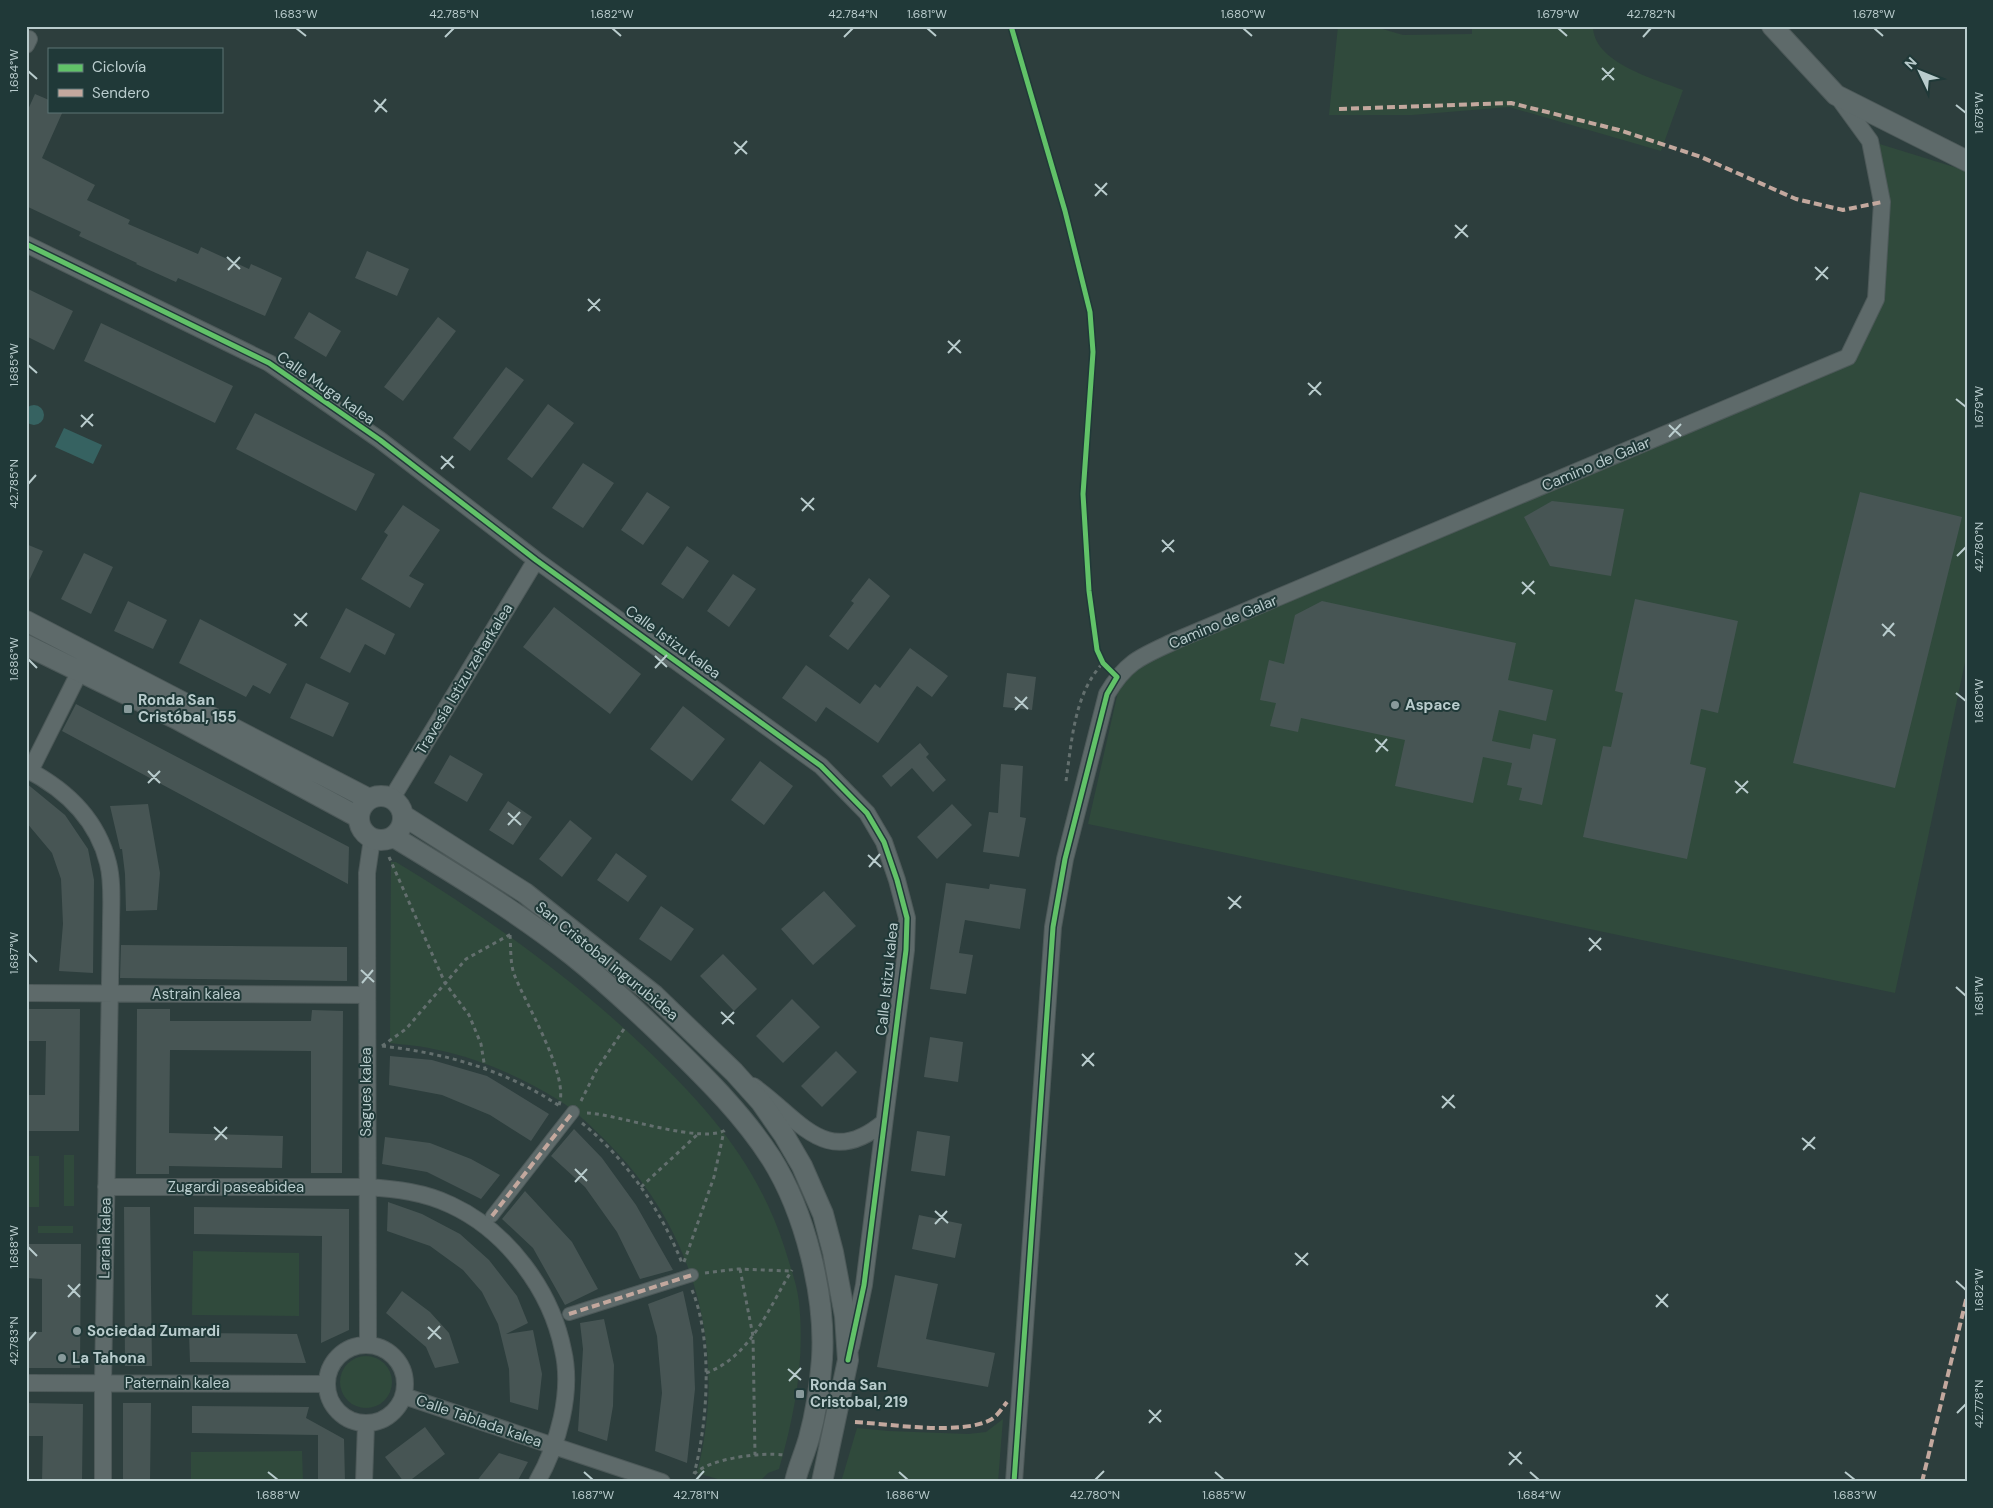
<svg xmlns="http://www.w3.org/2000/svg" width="1993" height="1508" font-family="'DM Sans',sans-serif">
  <rect width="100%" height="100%" fill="#2d3e3d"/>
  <!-- green -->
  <path fill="#304a3c" d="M1338,26L1379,28L1403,35L1472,34V26H1593C1593,63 1655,79 1683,90L1661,151L1509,107L1412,115H1329Z
    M1870,141L1967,171V653L1895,993L1088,824L1123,670L1848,358L1876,299L1882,202Z
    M391,862H396C485,916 567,974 642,1045C707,1107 757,1162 785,1249C790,1266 797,1284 799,1302C805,1360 795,1414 779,1469L768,1473L759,1482H728L697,1473C728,1353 696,1231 608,1143C593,1128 577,1112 560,1101C523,1078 481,1059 438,1050C423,1046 406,1045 390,1043Z
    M64,1155H74V1206H64Z
    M29,1156H39V1207H29Z
    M38,1226H73V1233H38Z
    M193,1251L299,1253V1316L192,1315Z
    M340 1382a26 26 0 1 1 52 0a26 26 0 1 1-52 0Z
    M1003,1419L998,1482H841L857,1428L889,1431L968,1434L986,1432Z
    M302,1451L303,1482H191V1452Z"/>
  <!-- water -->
  <path fill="#366261" d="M24 415a10 10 0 1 1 20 0a10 10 0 1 1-20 0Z
    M64,428L102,445L93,464L55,447Z"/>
  <!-- building -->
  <path fill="#475554" d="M35,94L49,100V111H63L42,158L95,185L87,200L130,220L128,224L198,254L201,247L249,269L251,264L282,278L265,316L178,278L176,282L136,264L137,263L79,236L81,232L26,206V114Z
    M367,251L409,269L397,296L355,278Z
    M26,288L73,311L54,350L26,336Z
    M309,312L341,331L326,357L294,338Z
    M438,317L456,331L403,401L384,387Z
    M101,323L233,386L215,423L84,361Z
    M506,367L524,380L470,451L453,438Z
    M548,404L574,423L532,478L507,459Z
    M255,413L375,474L356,511L236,449Z
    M583,463L614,483L583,528L552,508Z
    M647,492L670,507L643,545L621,530Z
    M1860,492L1962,517L1895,788L1793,763Z
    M1552,501L1624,509L1611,576L1550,566L1524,517Z
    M403,505L440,530L409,576L424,584L410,608L361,579L388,535L384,532Z
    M26,544L43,551L26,587Z
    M687,546L709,561L683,599L661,584Z
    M84,553L113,567L91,614L61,599Z
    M733,574L756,589L729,627L707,611Z
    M869,578L890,596L848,650L829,636L854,603L851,601Z
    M1635,599L1738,621L1718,713L1701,709L1690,764L1706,768L1687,859L1583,837L1603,746L1611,747L1623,693L1615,691Z
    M128,601L167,620L153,649L114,631Z
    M1322,601L1516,643L1508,680L1553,690L1546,721L1499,710L1492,741L1530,749L1533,734L1556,739L1542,805L1519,800L1522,788L1507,785L1512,763L1483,757L1473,803L1395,786L1405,740L1301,718L1298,732L1270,726L1276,703L1260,700L1269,660L1284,664L1295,615Z
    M554,607L641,674L610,714L523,647Z
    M346,608L395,634L385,655L365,644L350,673L320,658Z
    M200,619L287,664L270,694L253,685L246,697L179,663Z
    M910,648L948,676L932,697L917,686L878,743L826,707L816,722L782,698L806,665L860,704L875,684L880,688Z
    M1007,673L1036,677L1032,710L1003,707Z
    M306,683L349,703L333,737L290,718Z
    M76,704L349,847L348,884L62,731Z
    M683,706L725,739L692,781L650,749Z
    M920,743L929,754L926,757L946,780L933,792L912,768L891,787L882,776Z
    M450,755L483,774L467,802L434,783Z
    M760,761L793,786L764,825L731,800Z
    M1001,764L1023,766L1020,817L1026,818L1019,857L983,852L989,812L998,813Z
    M26,783L65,815L88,849L94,880L93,973L59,971L63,924L61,879L52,853L26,822Z
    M508,801L532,817L513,845L489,830Z
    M148,804L160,873L157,910L126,911L125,874L122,849H120L110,806Z
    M952,804L972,825L937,859L917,837Z
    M570,820L592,838L562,877L539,859Z
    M616,853L647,876L628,902L597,880Z
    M946,883L989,889L990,884L1026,889L1020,929L965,920L959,953L973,955L966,994L930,989Z
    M824,891L856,926L813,965L781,929Z
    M661,906L694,929L671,961L639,939Z
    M121,945L347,947V981L120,978Z
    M723,954L757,989L734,1011L700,976Z
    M792,999L820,1027L783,1063L756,1036Z
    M26,1009H80L79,1131H26V1095H45L46,1041H26Z
    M137,1009H170V1021H311L312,1010L343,1011L342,1173H311V1051L170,1050L169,1133L283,1136L282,1168L169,1166V1174H136Z
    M930,1037L963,1042L958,1082L924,1077Z
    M836,1051L857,1072L822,1107L801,1086Z
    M390,1056L432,1060L487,1076L549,1114L531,1141L490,1115L442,1095L389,1085Z
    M574,1129L602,1158L636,1205L673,1270L640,1279L617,1232L585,1187L551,1156Z
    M917,1131L950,1136L945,1176L911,1171Z
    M385,1137L430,1143L471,1159L500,1175L481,1199L427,1172L382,1164Z
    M525,1191L572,1242L598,1289L565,1305L533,1248L502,1219Z
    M388,1202L422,1214L460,1234L489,1260L517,1296L528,1323L506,1334L533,1330L542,1374L538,1410L510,1402L509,1369L498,1324L482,1292L463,1270L430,1246L387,1231Z
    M124,1207H150L152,1366H125Z
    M194,1207L349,1209V1330L321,1343L322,1236L194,1234Z
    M919,1215L962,1224L955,1258L912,1249Z
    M26,1244H81L80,1368H26V1332H42V1279L26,1278Z
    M895,1275L938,1284L926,1339L995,1353L988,1387L877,1367Z
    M402,1291L430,1312L449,1333L459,1363L435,1368L426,1347L386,1313Z
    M683,1291L693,1337L695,1389L687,1463L655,1451L662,1393L657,1336L648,1304Z
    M604,1319L614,1365L613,1406L607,1441L578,1431L583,1349L580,1323Z
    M189,1333L297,1334L306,1363L190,1362Z
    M26,1403L83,1404L82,1482H42L43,1436H26Z
    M123,1403H151L150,1482H123Z
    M192,1406L309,1407L306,1418L344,1439L345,1482H318V1435L192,1433Z
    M425,1427L445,1454L408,1482H404L385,1457Z
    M499,1453L528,1462L517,1482H476Z"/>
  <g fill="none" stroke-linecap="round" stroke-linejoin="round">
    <defs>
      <path id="pedestrian" d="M492,1216L573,1112
        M569,1314L692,1275"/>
      <path id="minor" d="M26,45L29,39
        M26,244L269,363L380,440L536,560L821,766L867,813L884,842L897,880L907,918L906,950L864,1285L851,1347
        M26,769C65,789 97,819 108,863C113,882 111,905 111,925L103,1383V1482
        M30,771L80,671
        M392,798L536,560
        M26,993L366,995
        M753,1086C799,1118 826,1171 884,1122
        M106,1187H367C396,1189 424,1192 451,1205C507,1231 551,1290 563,1350C573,1393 558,1445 537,1482
        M368,1345L367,873L372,839
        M327 1384a39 39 0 1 1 78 0a39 39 0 1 1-78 0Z
        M26,1383L327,1384
        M404,1396L662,1482
        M364,1482L366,1424
        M1014,1482L1053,927L1065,859L1107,694C1127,660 1143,656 1177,640L1848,357L1876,299L1882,202L1870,141L1838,97"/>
      <path id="tertiary" d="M1772,26L1836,95L1967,161
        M26,621L369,799
        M26,645L175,718L358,817
        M359 818a22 22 0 1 1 44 0a22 22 0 1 1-44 0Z
        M404,816L525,893L654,995L734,1072L761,1102L784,1135L802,1166L823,1214L833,1252L845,1316L848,1360L822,1482
        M394,837C455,874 516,911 572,955C607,983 640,1014 672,1045C708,1080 744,1116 771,1158C805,1212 826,1296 822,1359C820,1385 816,1413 809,1438C805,1453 798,1467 795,1482"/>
    </defs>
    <!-- pedestrian casing -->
    <use href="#pedestrian" stroke="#4d5959" stroke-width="14"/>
    <!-- minor casing -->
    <use href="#minor" stroke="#4d5959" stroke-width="18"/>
    <!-- tertiary casing -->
    <use href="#tertiary" stroke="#4d5959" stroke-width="22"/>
    <!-- path -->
    <path stroke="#636f6e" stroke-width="3" stroke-dasharray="4 4" stroke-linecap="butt" d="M1066,781C1072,740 1074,694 1103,663
      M389,857L445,983L469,1015L481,1044L485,1069
      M510,935C511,948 510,962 514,974C525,1003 570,1076 559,1105
      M382,1046C446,1053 508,1071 561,1107
      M382,1046L406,1029L466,959L511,934
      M581,1101L597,1069L626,1026
      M587,1113C618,1114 704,1146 727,1129
      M582,1123C626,1159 661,1210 682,1263
      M641,1187L698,1134
      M684,1262L714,1177L724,1131
      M740,1269L753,1336L755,1455
      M705,1273L738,1269L790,1271
      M692,1290C713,1340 708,1422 694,1474
      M706,1373C751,1357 769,1307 792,1270
      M694,1474C711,1458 762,1452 784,1455"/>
    <!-- pedestrian -->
    <use href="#pedestrian" stroke="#5e6a6a" stroke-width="12"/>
    <!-- minor -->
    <use href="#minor" stroke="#5e6a6a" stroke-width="16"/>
    <!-- tertiary -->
    <use href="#tertiary" stroke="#5e6a6a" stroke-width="20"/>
    <!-- quiet -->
    <path stroke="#c3a89e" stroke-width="4" stroke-dasharray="8 4" stroke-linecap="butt" d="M1339,109L1511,103L1619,130L1701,157L1796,199L1843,210L1882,202
      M492,1216L573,1112
      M569,1314L692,1275
      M855,1422C890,1424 963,1436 992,1419C998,1415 1003,1407 1007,1402
      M1922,1482L1967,1296"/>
    <defs>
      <path id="cycleway" d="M1011,26L1065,211L1090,312L1093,352L1083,494L1089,591L1097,650L1103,663L1117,677L1107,694L1065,859L1053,927L1014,1482
        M26,244L269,363L380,440L536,560L821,766L867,813L884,842L897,880L907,918L906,950L864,1285L848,1360"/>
    </defs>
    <!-- cycleway casing -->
    <use href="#cycleway" stroke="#203938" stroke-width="8"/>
    <!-- cycleway -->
    <use href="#cycleway" stroke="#61c268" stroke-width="5"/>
  </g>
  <!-- ticks -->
  <path fill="none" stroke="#b9cccd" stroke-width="2" d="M296,28L306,36M612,28L621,36M927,28L936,36M1243,28L1252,36M1558,28L1567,36M1874,28L1883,36M445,37L454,28M844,37L853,28M1643,37L1651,28M1602,68L1614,80M28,71L37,79M1602,80L1614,68M374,100L387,112M1956,105L1966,113M375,112L386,99M734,142L747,154M735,154L747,141M1095,184L1107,195M1095,196L1107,183M1455,225L1468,237M1455,238L1467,225M227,257L240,269M1815,267L1828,279M228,270L240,257M1816,280L1828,267M588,299L600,311M588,311L600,299M948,341L961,353M948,353L960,340M28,365L37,373M1308,383L1321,395M1309,395L1321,382M1956,399L1966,407M81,415L93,426M1669,425L1681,436M81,427L93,414M1669,437L1681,424M441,456L454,468M441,469L453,456M28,484L36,475M801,498L814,510M802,511L814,498M1162,540L1174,552M1162,552L1174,540M1957,556L1966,547M1522,582L1535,594M1522,594L1534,581M294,614L307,626M1882,624L1895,636M295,626L307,613M1883,636L1894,623M655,656L667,667M28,659L37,668M655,668L667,655M1956,693L1966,701M1015,697L1028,709M1015,710L1027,697M1375,739L1388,751M1376,752L1387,739M148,771L160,783M1735,781L1748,793M148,783L160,771M1736,793L1748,781M508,813L521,825M508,825L520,812M868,855L881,867M869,867L880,854M1228,897L1241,908M1229,909L1241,896M1589,938L1601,950M1589,951L1601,938M28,953L37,962M361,970L374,982M362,983L373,970M1956,987L1966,996M721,1012L734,1024M722,1024L734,1012M1082,1054L1094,1066M1082,1066L1094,1053M1442,1096L1455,1108M1442,1108L1454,1095M214,1127L227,1139M1802,1138L1815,1149M215,1140L227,1127M1803,1150L1815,1137M575,1169L587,1181M575,1182L587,1169M935,1211L948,1223M935,1224L947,1211M28,1247L37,1256M1295,1253L1308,1265M1296,1265L1308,1253M1956,1281L1966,1290M68,1285L80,1297M1656,1295L1668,1307M68,1297L80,1284M1656,1307L1668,1294M428,1327L441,1339M428,1339L440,1326M28,1341L36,1332M788,1369L801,1380M789,1381L801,1368M1149,1410L1161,1422M1957,1413L1966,1404M1149,1423L1161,1410M1509,1452L1522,1464M1509,1465L1521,1452M268,1472L278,1480M584,1472L593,1480M899,1472L908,1480M1215,1472L1224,1480M1530,1472L1539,1480M1845,1472L1855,1480M696,1480L704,1471M1095,1480L1104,1471"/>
  <!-- markers -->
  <g fill="#889a9b" stroke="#203938" stroke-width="2">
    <circle cx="1395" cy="705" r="5"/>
    <rect x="123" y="704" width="10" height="10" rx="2.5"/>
    <circle cx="77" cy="1331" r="5"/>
    <circle cx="62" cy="1358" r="5"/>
    <rect x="795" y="1389" width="10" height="10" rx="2.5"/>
  </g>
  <g text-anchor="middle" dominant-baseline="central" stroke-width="4" stroke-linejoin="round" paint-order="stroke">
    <!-- street labels -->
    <g font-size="15" fill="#b9cccd" stroke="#203938">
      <text transform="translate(326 388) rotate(35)">Calle Muga kalea</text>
      <text transform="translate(1596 464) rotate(-23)">Camino de Galar</text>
      <text transform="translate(1223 622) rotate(-23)">Camino de Galar</text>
      <text transform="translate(673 642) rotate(36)">Calle Istizu kalea</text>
      <text transform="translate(464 679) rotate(-59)">Travesía Istizu zeharkalea</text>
      <text transform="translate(607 961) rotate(39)">San Cristobal ingurubidea</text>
      <text transform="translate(887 979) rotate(-84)">Calle Istizu kalea</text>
      <text x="196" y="994">Astrain kalea</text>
      <text transform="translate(366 1092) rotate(-90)">Sagues kalea</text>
      <text x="236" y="1187">Zugardi paseabidea</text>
      <text transform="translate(105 1238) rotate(-89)">Laraia kalea</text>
      <text x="177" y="1383">Paternain kalea</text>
      <text transform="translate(479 1421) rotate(19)">Calle Tablada kalea</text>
    </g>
    <!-- poi labels -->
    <g font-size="15" font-weight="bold" fill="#b9cccd" stroke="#203938" text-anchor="start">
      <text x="138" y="700">Ronda San<tspan x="138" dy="17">Cristóbal, 155</tspan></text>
      <text x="1405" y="705">Aspace</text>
      <text x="87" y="1331">Sociedad Zumardi</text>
      <text x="72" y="1358">La Tahona</text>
      <text x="810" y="1385">Ronda San<tspan x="810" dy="17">Cristobal, 219</tspan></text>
    </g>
  </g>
  <!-- border -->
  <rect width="1993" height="1508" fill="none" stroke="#203938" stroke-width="55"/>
  <!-- legend -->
  <rect x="48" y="48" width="175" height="65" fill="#203938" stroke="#5d7474"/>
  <rect x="58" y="64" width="25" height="8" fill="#61c268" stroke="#5d7474"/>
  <text x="92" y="72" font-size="15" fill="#b9cccd">Ciclovía</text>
  <rect x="58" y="89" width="25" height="8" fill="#c3a89e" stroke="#5d7474"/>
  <text x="92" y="98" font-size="15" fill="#b9cccd">Sendero</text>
  <!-- north arrow -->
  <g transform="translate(1920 72) rotate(313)" stroke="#203938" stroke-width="4" paint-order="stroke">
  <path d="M0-4L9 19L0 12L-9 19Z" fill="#b9cccd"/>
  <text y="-8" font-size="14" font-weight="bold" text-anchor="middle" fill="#b9cccd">N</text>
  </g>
  <rect x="28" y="28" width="1938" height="1452" fill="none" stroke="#b9cccd" stroke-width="2"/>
  <g font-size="12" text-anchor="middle" fill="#b9cccd">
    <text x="296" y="18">1.683°W</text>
    <text x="454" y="18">42.785°N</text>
    <text x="612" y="18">1.682°W</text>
    <text x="853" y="18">42.784°N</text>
    <text x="927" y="18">1.681°W</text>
    <text x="1243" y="18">1.680°W</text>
    <text x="1558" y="18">1.679°W</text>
    <text x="1651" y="18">42.782°N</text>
    <text x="1874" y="18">1.678°W</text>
    <text transform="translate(14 71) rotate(-90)" y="4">1.684°W</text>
    <text transform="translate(1979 113) rotate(-90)" y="4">1.678°W</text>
    <text transform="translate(14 365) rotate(-90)" y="4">1.685°W</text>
    <text transform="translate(1979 407) rotate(-90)" y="4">1.679°W</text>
    <text transform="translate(14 484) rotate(-90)" y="4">42.785°N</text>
    <text transform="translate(1979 547) rotate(-90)" y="4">42.780°N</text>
    <text transform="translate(14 659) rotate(-90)" y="4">1.686°W</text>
    <text transform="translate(1979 701) rotate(-90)" y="4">1.680°W</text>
    <text transform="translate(14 953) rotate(-90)" y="4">1.687°W</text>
    <text transform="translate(1979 996) rotate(-90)" y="4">1.681°W</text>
    <text transform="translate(14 1247) rotate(-90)" y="4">1.688°W</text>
    <text transform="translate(1979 1290) rotate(-90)" y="4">1.682°W</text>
    <text transform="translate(14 1341) rotate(-90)" y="4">42.783°N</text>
    <text transform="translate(1979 1404) rotate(-90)" y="4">42.778°N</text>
    <text x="278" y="1499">1.688°W</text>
    <text x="593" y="1499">1.687°W</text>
    <text x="696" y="1499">42.781°N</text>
    <text x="908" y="1499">1.686°W</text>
    <text x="1095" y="1499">42.780°N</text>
    <text x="1224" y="1499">1.685°W</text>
    <text x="1539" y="1499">1.684°W</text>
    <text x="1855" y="1499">1.683°W</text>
  </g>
</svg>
